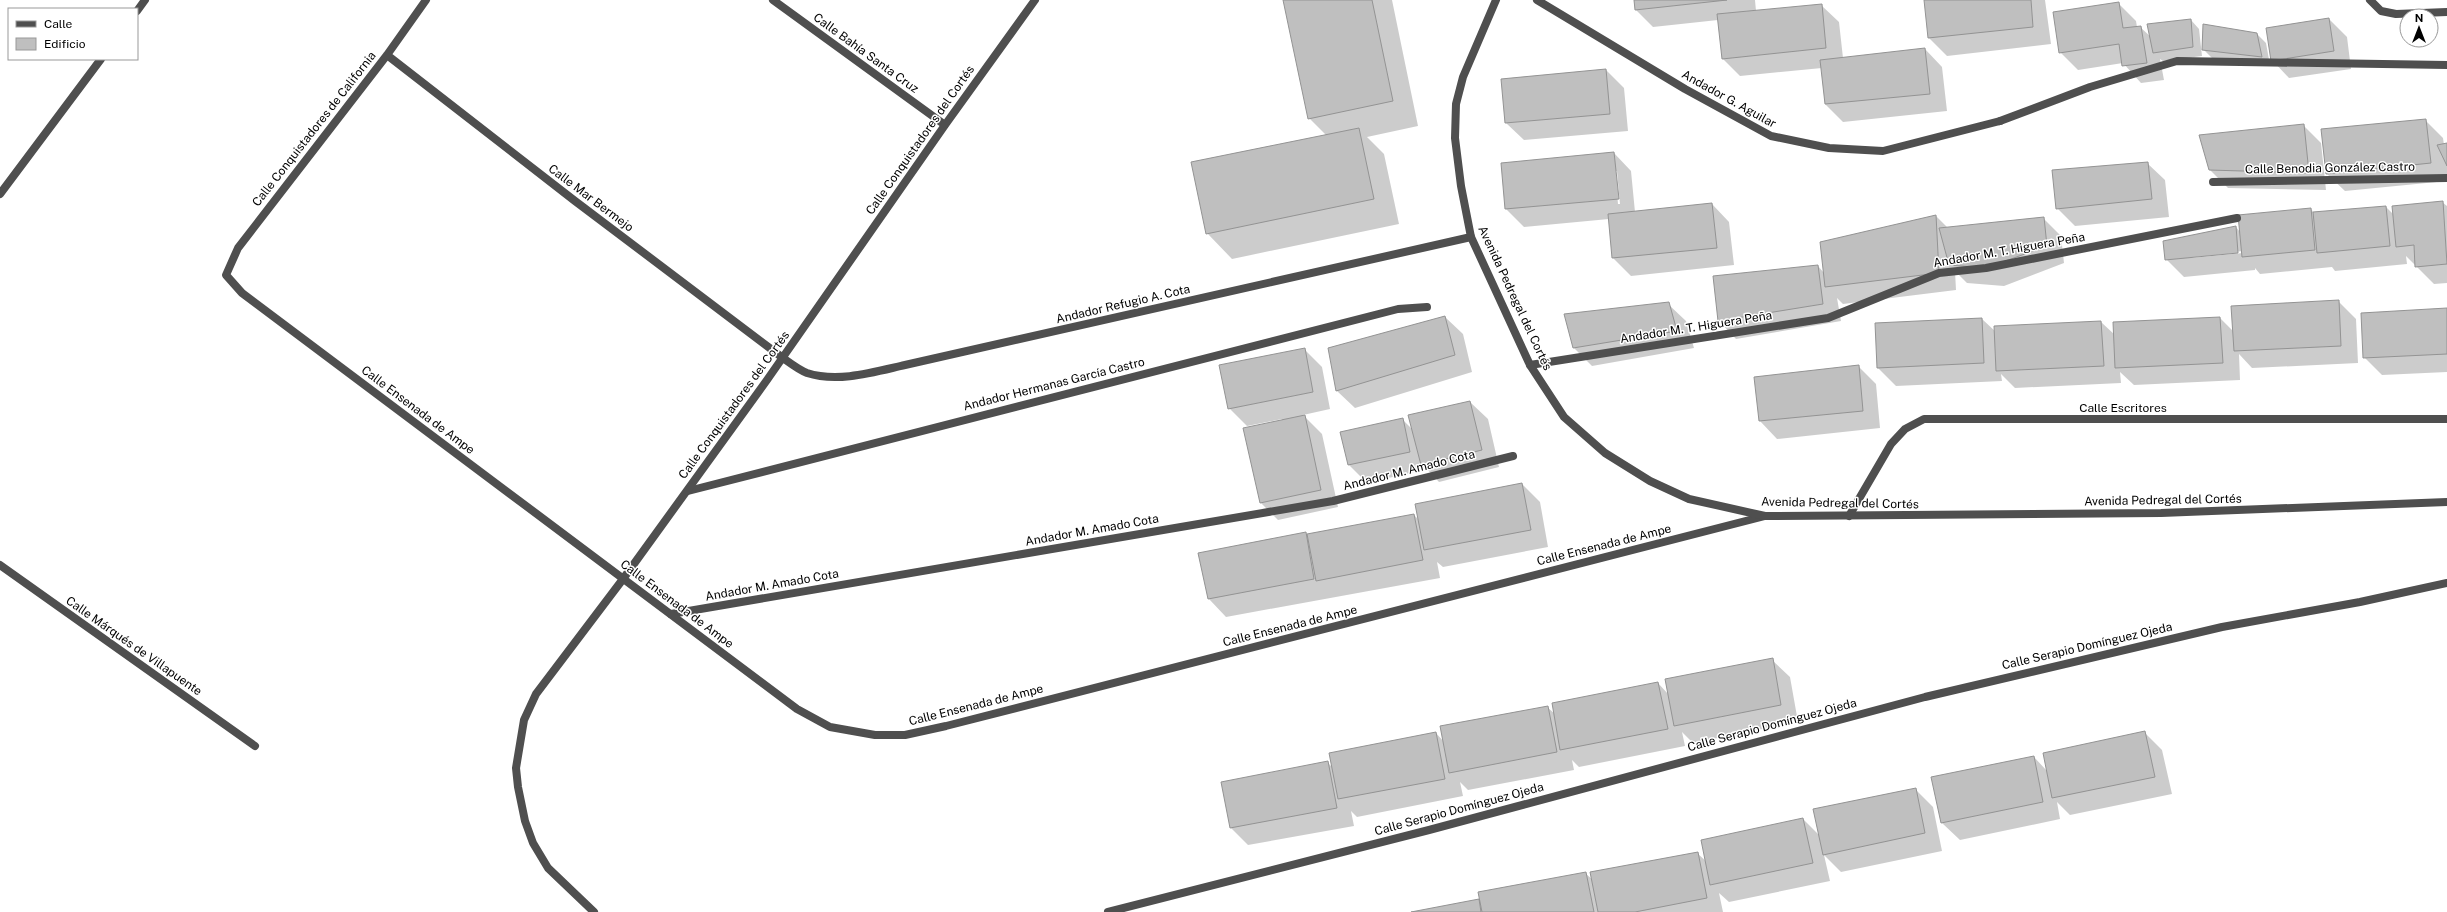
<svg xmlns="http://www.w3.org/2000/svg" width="2447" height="912" font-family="'Public Sans',sans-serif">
  <rect width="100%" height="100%" fill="#fff"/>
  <!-- shadow -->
  <path fill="#0003" fill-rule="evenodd" d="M1284,0H1392L1418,126L1367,137L1384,154L1399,224L1232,259L1207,233L1326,135L1309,118Z
    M1635,0H1755L1756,11L1821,5L1839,22L1843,58L1925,49L1942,67L1947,111L1843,122L1825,104L1822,68L1740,76L1723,59L1718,20L1653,27L1636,10Z
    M1925,0H2045L2051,44L1947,56L1929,38Z
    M2118,3L2136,21L2137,27H2140L2151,37L2191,20L2199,29L2202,56L2163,61L2160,59L2164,80L2141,83L2123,63L2078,70L2060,52Z
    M2329,19L2347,37L2351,69L2289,78L2272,60Z
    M2257,34L2266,43L2270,65L2212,58L2203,49Z
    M1606,70L1624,88L1628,131L1524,140L1506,123Z
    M2425,120L2443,138L2444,145L2447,144V181L2345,191L2327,174Z
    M2304,126L2321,143L2326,190L2228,188L2210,170Z
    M1614,153L1631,171L1635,212L1712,204L1729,222L1734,265L1631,276L1613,258L1609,219L1524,227L1506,209L1502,164ZM1615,171H1617L1620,204H1618Z
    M2147,163L2165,180L2169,217L2075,226L2057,208Z
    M2442,202L2447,206V283L2434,284L2406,256L2407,264L2335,271L2332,267L2260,274L2255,268V270L2184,277L2166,259L2236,227L2240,232L2311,209L2314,213L2386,207L2394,215ZM2243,251V253L2191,258L2196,256Z
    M1936,216L1948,228L2043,218L2061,236L2064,263L2004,286L1967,283L1955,271L1956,290L1843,304L1837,298L1841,321L1736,339L1719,321L1818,266L1824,273L1821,243Z
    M2338,301L2356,319L2358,363L2252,368L2239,354L2240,380L2134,385L2120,372L2121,383L2015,388L2001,374L2002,381L1896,386L1878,368L1876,324L1982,319L1996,332L1995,327L2101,322L2115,335L2220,318L2234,332Z
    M1668,304L1686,321L1694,348L1592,366L1574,348Z
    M2447,309V372L2382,375L2364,357Z
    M1445,317L1463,334L1472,372L1355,408L1337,391L1329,348Z
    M1304,349L1322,367L1330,409L1303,415L1322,434L1338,507L1278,520L1261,503L1282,419L1247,426L1229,408Z
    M1858,366L1876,384L1880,428L1777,439L1760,421Z
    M1470,402L1488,419L1499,467L1439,482L1427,469L1367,483L1349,465L1341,433L1402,419L1413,430Z
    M1522,484L1540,502L1548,547L1443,567L1437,562L1440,578L1226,617L1209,599L1305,533L1307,535L1414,515L1419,520Z
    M1772,660L1790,677L1798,722L1693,743L1682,732L1685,746L1579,767L1572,760L1574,770L1468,790L1460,782L1463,796L1357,817L1351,811L1354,826L1248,845L1231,828L1327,762L1333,768L1436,733L1444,742L1547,707L1555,714L1658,683L1669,695Z
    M2144,732L2162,750L2172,794L2070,815L2057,802L2060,819L1960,840L1942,823L2034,757L2047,771Z
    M1915,789L1933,807L1942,851L1841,872L1824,855L1830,881L1729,902L1719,893L1723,912H1416L1481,899L1585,873L1593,880L1697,853L1707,862L1803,819L1820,836Z"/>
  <!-- building -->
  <path fill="#bfbfbf" stroke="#939393" d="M1283,0H1372L1393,101L1308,119Z
    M1634,0H1727L1635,10Z
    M1924,0H2031L2033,27L1928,38Z
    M2119,2L2123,28L2141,26L2147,63L2122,66L2119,44L2059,53L2053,12Z
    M1822,4L1826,48L1722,59L1717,14Z
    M2329,18L2334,51L2271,61L2266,28Z
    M2191,19L2193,47L2153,53L2147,24Z
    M2203,24L2257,33L2262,57L2202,50Z
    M1925,48L1930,94L1825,104L1820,60Z
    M1606,69L1610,114L1505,123L1501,79Z
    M2426,119L2431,163L2326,174L2321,129Z
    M2304,124L2309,173L2209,170L2199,135Z
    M1359,128L1374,199L1206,234L1191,162Z
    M2447,143V166L2437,145Z
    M1614,152L1619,199L1505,209L1501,163Z
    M2148,162L2152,199L2056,209L2052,170Z
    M2443,201L2447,264L2415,267L2414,245L2396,247L2392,206Z
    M1712,203L1717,248L1612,258L1608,214Z
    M2386,206L2390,246L2317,253L2313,212Z
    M2311,208L2315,250L2242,257L2238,215Z
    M1936,215L1939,273L1825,287L1820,242Z
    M2044,217L2047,246L1986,268L1949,265L1939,228Z
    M2236,226L2238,253L2165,260L2163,241Z
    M1818,265L1823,304L1718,321L1713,276Z
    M2339,300L2341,346L2234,351L2231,306Z
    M1669,302L1677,331L1573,348L1564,314Z
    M2447,308V354L2363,358L2361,313Z
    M1445,316L1455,355L1336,391L1328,348Z
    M2220,317L2223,363L2115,368L2113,322Z
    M1982,318L1984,363L1877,368L1875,323Z
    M2101,321L2104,366L1996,371L1994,326Z
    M1305,348L1313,392L1228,409L1219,365Z
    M1859,365L1863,411L1759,421L1754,377Z
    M1470,401L1482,450L1421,465L1408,415Z
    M1305,415L1321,490L1260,503L1243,428Z
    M1403,418L1410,452L1348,465L1340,432Z
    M1522,483L1531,530L1424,550L1415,504Z
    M1414,514L1423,560L1316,581L1307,534Z
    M1306,532L1314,579L1208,599L1198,553Z
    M1773,658L1781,705L1674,726L1665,679Z
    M1658,682L1668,729L1560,750L1552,703Z
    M1548,706L1557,752L1449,773L1440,726Z
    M2145,731L2155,777L2052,798L2043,753Z
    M1436,732L1445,779L1338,799L1329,753Z
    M2034,756L2043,802L1941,823L1931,777Z
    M1328,761L1337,808L1230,828L1221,782Z
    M1916,788L1925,833L1823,855L1813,809Z
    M1803,818L1813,863L1710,885L1701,840Z
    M1698,852L1707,898L1635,912H1598L1590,872Z
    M1586,872L1594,912H1482L1478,892Z
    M1479,899L1481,912H1411Z"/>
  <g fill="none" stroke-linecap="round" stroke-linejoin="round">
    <!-- service -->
    <path stroke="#4f4f4f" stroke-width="8" d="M2370,0L2381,11L2396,14L2447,12"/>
    <!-- pedestrian -->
    <path stroke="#4f4f4f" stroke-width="8" d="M2000,121L2090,87L2177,61L2447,65
      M1530,365L1828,318L1939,273L1986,268L2237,218
      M688,491L1398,309L1427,307
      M671,614L1333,501L1513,456"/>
    <!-- minor -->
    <path stroke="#4f4f4f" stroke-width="8" d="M426,0L387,55L238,248L226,275L242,293L797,709L830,727L875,735H905L946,726L1765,516
      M773,0L945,125
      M1537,0L1685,89L1771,136L1829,148L1883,151L2000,121
      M137,11L145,0
      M387,55L575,201L783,358C790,363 799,370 807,373C838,383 874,372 905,365L1471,237
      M2213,182L2447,178
      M0,194L101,59
      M1849,516L1891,444L1905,429L1924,419H2447
      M0,565L255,746
      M594,912L548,868L533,843L525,821L518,787L516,768L524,720L536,694L623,579L767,380L945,125L1035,0
      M1108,912L1429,830L1925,697L2222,627L2360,602L2447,583"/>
    <!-- tertiary -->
    <path stroke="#4f4f4f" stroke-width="8" d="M1496,0L1463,77L1456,104L1455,138L1461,186L1471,237L1530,365L1564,417L1605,453L1650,481L1689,499L1765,516L2161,513L2447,502"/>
  </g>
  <g text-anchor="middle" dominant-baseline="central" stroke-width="3" stroke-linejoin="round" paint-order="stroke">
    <!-- street labels -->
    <g font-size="12" fill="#000" stroke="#fff">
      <text transform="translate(866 53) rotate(36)">Calle Bahía Santa Cruz</text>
      <text transform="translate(1729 99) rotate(29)">Andador G. Aguilar</text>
      <text transform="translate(314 129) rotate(-52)">Calle Conquistadores de California</text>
      <text transform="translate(920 140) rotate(-55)">Calle Conquistadores del Cortés</text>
      <text transform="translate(2330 168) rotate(-1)">Calle Benodia González Castro</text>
      <text transform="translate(591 198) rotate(37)">Calle Mar Bermejo</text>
      <text transform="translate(2009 250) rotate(-10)">Andador M. T. Higuera Peña</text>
      <text transform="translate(1515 298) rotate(65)">Avenida Pedregal del Cortés</text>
      <text transform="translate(1123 304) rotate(-13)">Andador Refugio A. Cota</text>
      <text transform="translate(1696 327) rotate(-9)">Andador M. T. Higuera Peña</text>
      <text transform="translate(1054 384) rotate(-14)">Andador Hermanas García Castro</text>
      <text transform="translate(734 405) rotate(-54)">Calle Conquistadores del Cortés</text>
      <text x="2123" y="408">Calle Escritores</text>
      <text transform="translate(418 410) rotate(37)">Calle Ensenada de Ampe</text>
      <text transform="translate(1409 470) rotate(-14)">Andador M. Amado Cota</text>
      <text transform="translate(2163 500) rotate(-1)">Avenida Pedregal del Cortés</text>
      <text transform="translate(1840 503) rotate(1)">Avenida Pedregal del Cortés</text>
      <text transform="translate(1092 530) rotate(-10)">Andador M. Amado Cota</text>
      <text transform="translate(1604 545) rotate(-14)">Calle Ensenada de Ampe</text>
      <text transform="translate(772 585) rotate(-10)">Andador M. Amado Cota</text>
      <text transform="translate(677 604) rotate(37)">Calle Ensenada de Ampe</text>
      <text transform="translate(1290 626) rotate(-14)">Calle Ensenada de Ampe</text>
      <text transform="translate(134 646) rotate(35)">Calle Márqués de Villapuente</text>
      <text transform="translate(2087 646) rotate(-13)">Calle Serapio Domínguez Ojeda</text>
      <text transform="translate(976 705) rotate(-14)">Calle Ensenada de Ampe</text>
      <text transform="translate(1772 725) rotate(-15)">Calle Serapio Domínguez Ojeda</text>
      <text transform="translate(1459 809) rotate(-15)">Calle Serapio Domínguez Ojeda</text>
    </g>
  </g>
  <!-- legend -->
  <rect x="8" y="8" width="130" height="52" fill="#ffffff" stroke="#999999"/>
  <rect x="16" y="21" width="20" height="6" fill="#4f4f4f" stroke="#999999"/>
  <text x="44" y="28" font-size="12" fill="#000000">Calle</text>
  <rect x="16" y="38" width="20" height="12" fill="#bfbfbf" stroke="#999999"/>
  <text x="44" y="48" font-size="12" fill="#000000">Edificio</text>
  <!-- north arrow -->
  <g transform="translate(2419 28)"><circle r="19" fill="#ffffff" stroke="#999999"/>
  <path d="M0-3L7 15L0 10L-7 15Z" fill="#000000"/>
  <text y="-6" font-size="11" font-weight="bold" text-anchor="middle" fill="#000000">N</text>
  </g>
</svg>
